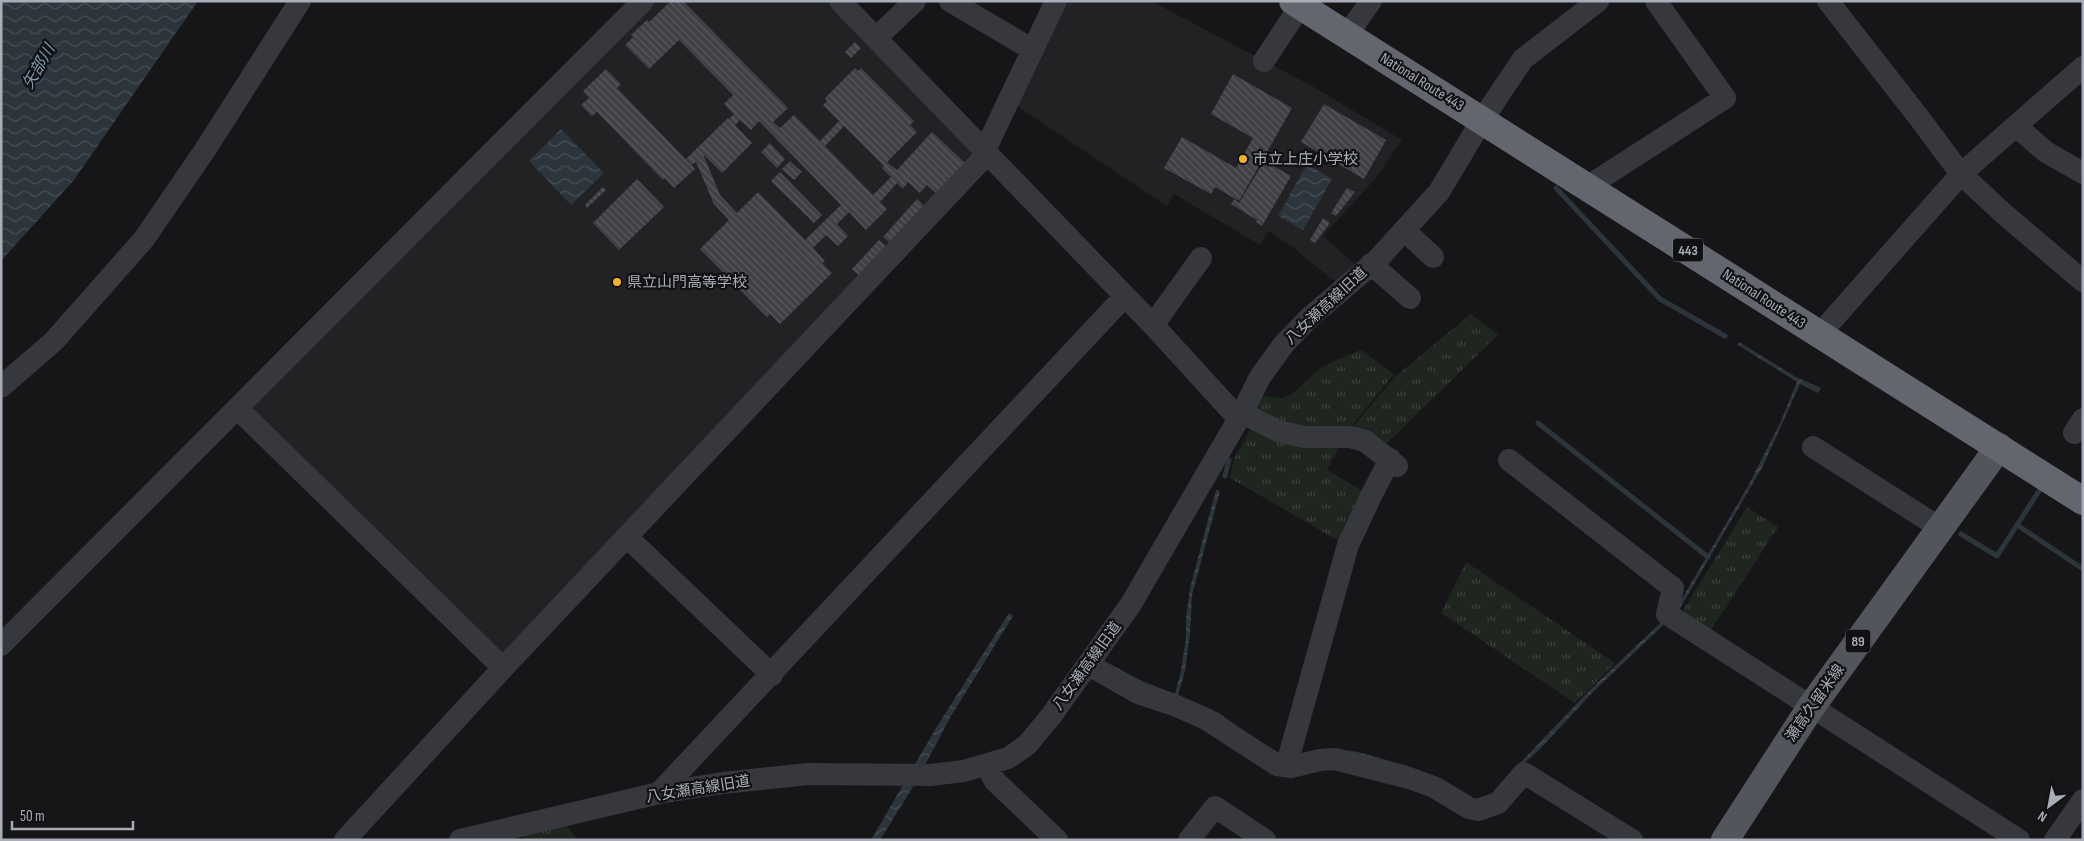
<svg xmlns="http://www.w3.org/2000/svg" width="2084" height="841" font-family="'Sofia Sans Condensed','Noto Sans JP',sans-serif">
  <defs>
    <pattern id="grass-tufts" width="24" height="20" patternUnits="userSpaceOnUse" patternTransform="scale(1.25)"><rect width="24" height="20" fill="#1e261f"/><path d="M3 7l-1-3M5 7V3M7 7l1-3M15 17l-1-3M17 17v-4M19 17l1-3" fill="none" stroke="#3c433d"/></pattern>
    <pattern id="water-waves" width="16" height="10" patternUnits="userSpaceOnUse" patternTransform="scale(1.25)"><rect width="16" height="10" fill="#2c353c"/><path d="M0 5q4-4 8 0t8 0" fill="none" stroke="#485056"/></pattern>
    <pattern id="building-back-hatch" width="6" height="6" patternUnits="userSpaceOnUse" patternTransform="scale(1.25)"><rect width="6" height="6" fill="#404145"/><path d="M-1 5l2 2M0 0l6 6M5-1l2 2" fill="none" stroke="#595a5e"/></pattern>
  </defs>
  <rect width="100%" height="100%" fill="#161618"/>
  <!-- built -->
  <path fill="#222225" d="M650,1H834L981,155L502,662L245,409Z
    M1065,1H1151L1312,86L1402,140L1376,178L1323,236L1359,268L1339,285L1295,249L1269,231L1260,245L1174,194L1167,206L1017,106Z"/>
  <!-- grass -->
  <path fill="url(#grass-tufts)" d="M1471,314L1498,335L1383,447L1350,430L1396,376Z
    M1361,350L1394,374L1349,429L1312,432L1254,413L1261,396L1282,398L1291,395L1318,370L1334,361Z
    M1252,427L1341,444L1327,470L1368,494L1344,544L1230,478L1234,459Z
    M1747,507L1778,527L1709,633L1680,615Z
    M1466,562L1615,663L1575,703L1441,613Z
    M565,824L578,840H527L521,833Z"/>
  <!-- water -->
  <path fill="url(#water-waves)" d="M1,1H198L74,180L1,261Z
    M561,129L604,173L571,205L529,161Z
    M1307,164L1332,179L1303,230L1278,216Z
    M1739,342L1796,377L1821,388L1818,393L1800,384L1763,466L1679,610L1593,692L1540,749L1522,765L1520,763L1591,689L1677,607L1747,488L1780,423L1797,382L1738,345Z
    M1216,490L1220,491L1192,595L1190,633L1185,671L1178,695L1219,713L1253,738L1285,756L1336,749L1358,752L1408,766L1407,768L1287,759L1138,683L1101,659L1142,681L1175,694L1181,671L1186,637V618L1190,588Z
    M1009,613L1013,616L951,716L916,782L880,840H871L936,728Z"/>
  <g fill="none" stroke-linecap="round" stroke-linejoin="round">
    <!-- stream -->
    <path stroke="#2c353c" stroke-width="5" d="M1556,188L1660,299L1725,336
      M1538,423L1708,557
      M1225,476L1229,460
      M2017,525L2083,569
      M1961,534L1997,556L2039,491"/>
  </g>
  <!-- building -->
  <path fill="url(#building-back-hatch)" fill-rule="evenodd" d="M671,1H683L788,108L773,122L780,128L794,115L820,141L839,121L823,105L827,101L825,98L855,68L858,71L861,68L914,121L910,125L917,132L887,162L897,170L932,132L966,164L937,194L927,185L920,193L908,182L903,189L897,183L880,202L887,209L866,230L849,212L837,224L848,236L838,246L826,235L813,248L825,261L822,263L832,273L780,324L770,314L767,317L700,249L729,220L714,204L696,162L692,165L686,159L728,118L729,119L734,114L724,104L733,95L679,40L649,69L625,45L633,37L631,35L647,20L649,22ZM740,120L751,130L759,121L841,205L805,240L758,192L737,213L720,195L703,154L722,173L752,143L735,125ZM844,126L884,166L882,168L891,177L873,195L825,146Z
    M855,42L861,48L851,58L845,52Z
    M606,69L621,84L617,88L695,169L674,188L665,178L663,180L597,112L592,116L581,105L589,98L583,91Z
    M1233,74L1292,108L1239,201L1215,187L1211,194L1164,168L1182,137L1236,168L1253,138L1211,114Z
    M1324,104L1386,140L1364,179L1301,142Z
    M770,143L785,159L777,168L761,152Z
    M790,161L802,172L794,180L782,169Z
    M1264,161L1291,176L1262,226L1256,222L1257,220L1231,204L1234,199L1239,203Z
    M780,172L822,215L814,223L771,181Z
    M637,179L664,207L619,250L593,223Z
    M603,187L606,190L587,208L585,205Z
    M1347,188L1355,192L1336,216L1331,213Z
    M917,199L925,207L892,244L883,237Z
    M1323,218L1330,223L1315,243L1310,240Z
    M879,240L888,248L861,277L852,269Z"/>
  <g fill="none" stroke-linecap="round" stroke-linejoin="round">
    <!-- minor -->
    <path stroke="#37383d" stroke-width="22" d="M840,1L1153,325L1239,419
      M950,1L1033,50
      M1828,1L1920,119L1961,174L2004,214L2083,281
      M1347,35L1371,1
      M876,38L915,1
      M1264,61L1300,6
      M2016,126L2046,152L2083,173
      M985,150L1056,1
      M1587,187L1725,98L1656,1
      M1404,230L1433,257
      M1371,264L1410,298
      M1153,325L1201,258
      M1819,335L1961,174L2083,67
      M1,387L54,341L144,239L205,150L300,1
      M238,409L503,668
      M1242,413L1278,431L1304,437H1350L1365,441L1397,466
      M2074,433L2083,419
      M1813,447L1940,528
      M1509,460L1673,588L1667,614L2019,840
      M627,537L772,675
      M1,645L643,1
      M1089,665L1138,693L1174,705L1206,719L1277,765L1291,767L1320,760L1335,759L1409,778L1434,787L1469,808L1478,810L1498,803L1524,773L1632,840
      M1290,753L1348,545L1371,496L1390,459
      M988,764L991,774L995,781L1057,840
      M659,793L1125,296
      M345,840L503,668L988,153
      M460,840L659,793L723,783L808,774L930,775L964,771L1008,758L1027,745L1051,716L1131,604L1242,413L1260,377L1284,344L1309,318L1377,260L1439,192L1482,120L1523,59L1598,1
      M1189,840L1215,807L1265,840
      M2055,840L2083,800"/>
    <!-- major -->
    <path stroke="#53555c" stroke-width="28" d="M1725,840L1811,707L1999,447"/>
    <!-- highway -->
    <path stroke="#63666e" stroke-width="28" d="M1293,1L2083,501"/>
  </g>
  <!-- markers -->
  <g fill="#f2b134" stroke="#111113" stroke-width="2">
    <circle cx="1243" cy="159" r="5"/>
    <circle cx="617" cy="282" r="5"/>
  </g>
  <g text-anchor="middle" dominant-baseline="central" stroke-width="4.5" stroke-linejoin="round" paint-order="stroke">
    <!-- shield labels -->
    <g fill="#111113" stroke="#7b7e86" stroke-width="1">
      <rect x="1673" y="238.5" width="30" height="23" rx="4"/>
      <rect x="1845.5" y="629.5" width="25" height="23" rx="4"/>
    </g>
    <g font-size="14" font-weight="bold" fill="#a8adb8">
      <text x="1688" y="250">443</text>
      <text x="1858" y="641">89</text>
    </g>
    <!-- street labels -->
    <g font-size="15" fill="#a8adb8" stroke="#111113">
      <text transform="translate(1422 82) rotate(32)">National Route 443</text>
      <text transform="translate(1764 299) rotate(33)">National Route 443</text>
      <text transform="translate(1326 306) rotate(-43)">八女瀬高線旧道</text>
      <text transform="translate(1087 666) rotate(-54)">八女瀬高線旧道</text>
      <text transform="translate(1815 703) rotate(-55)">瀬高久留米線</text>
      <text transform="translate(698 789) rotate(-9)">八女瀬高線旧道</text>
    </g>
    <!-- poi labels -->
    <g font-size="15" fill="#a8adb8" stroke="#111113" text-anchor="start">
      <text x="1253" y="159">市立上庄小学校</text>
      <text x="627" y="282">県立山門高等学校</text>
    </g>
    <!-- water labels -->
    <g font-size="16" font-style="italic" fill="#7f9bb3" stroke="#111113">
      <text transform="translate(39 67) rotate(-60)">矢部川</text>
    </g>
  </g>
  <!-- border -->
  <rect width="2084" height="841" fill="none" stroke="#a8adb8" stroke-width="5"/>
  <!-- north arrow -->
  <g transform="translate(2049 806) rotate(212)" stroke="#111113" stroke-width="4" paint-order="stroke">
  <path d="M0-4L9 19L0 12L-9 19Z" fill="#a8adb8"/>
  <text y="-8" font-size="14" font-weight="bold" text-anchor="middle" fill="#a8adb8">N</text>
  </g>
  <!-- scale -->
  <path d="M12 821v8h121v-8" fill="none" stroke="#a8adb8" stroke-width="2.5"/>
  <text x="20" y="821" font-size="15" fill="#a8adb8" stroke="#111113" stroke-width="4" paint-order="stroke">50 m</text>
</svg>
